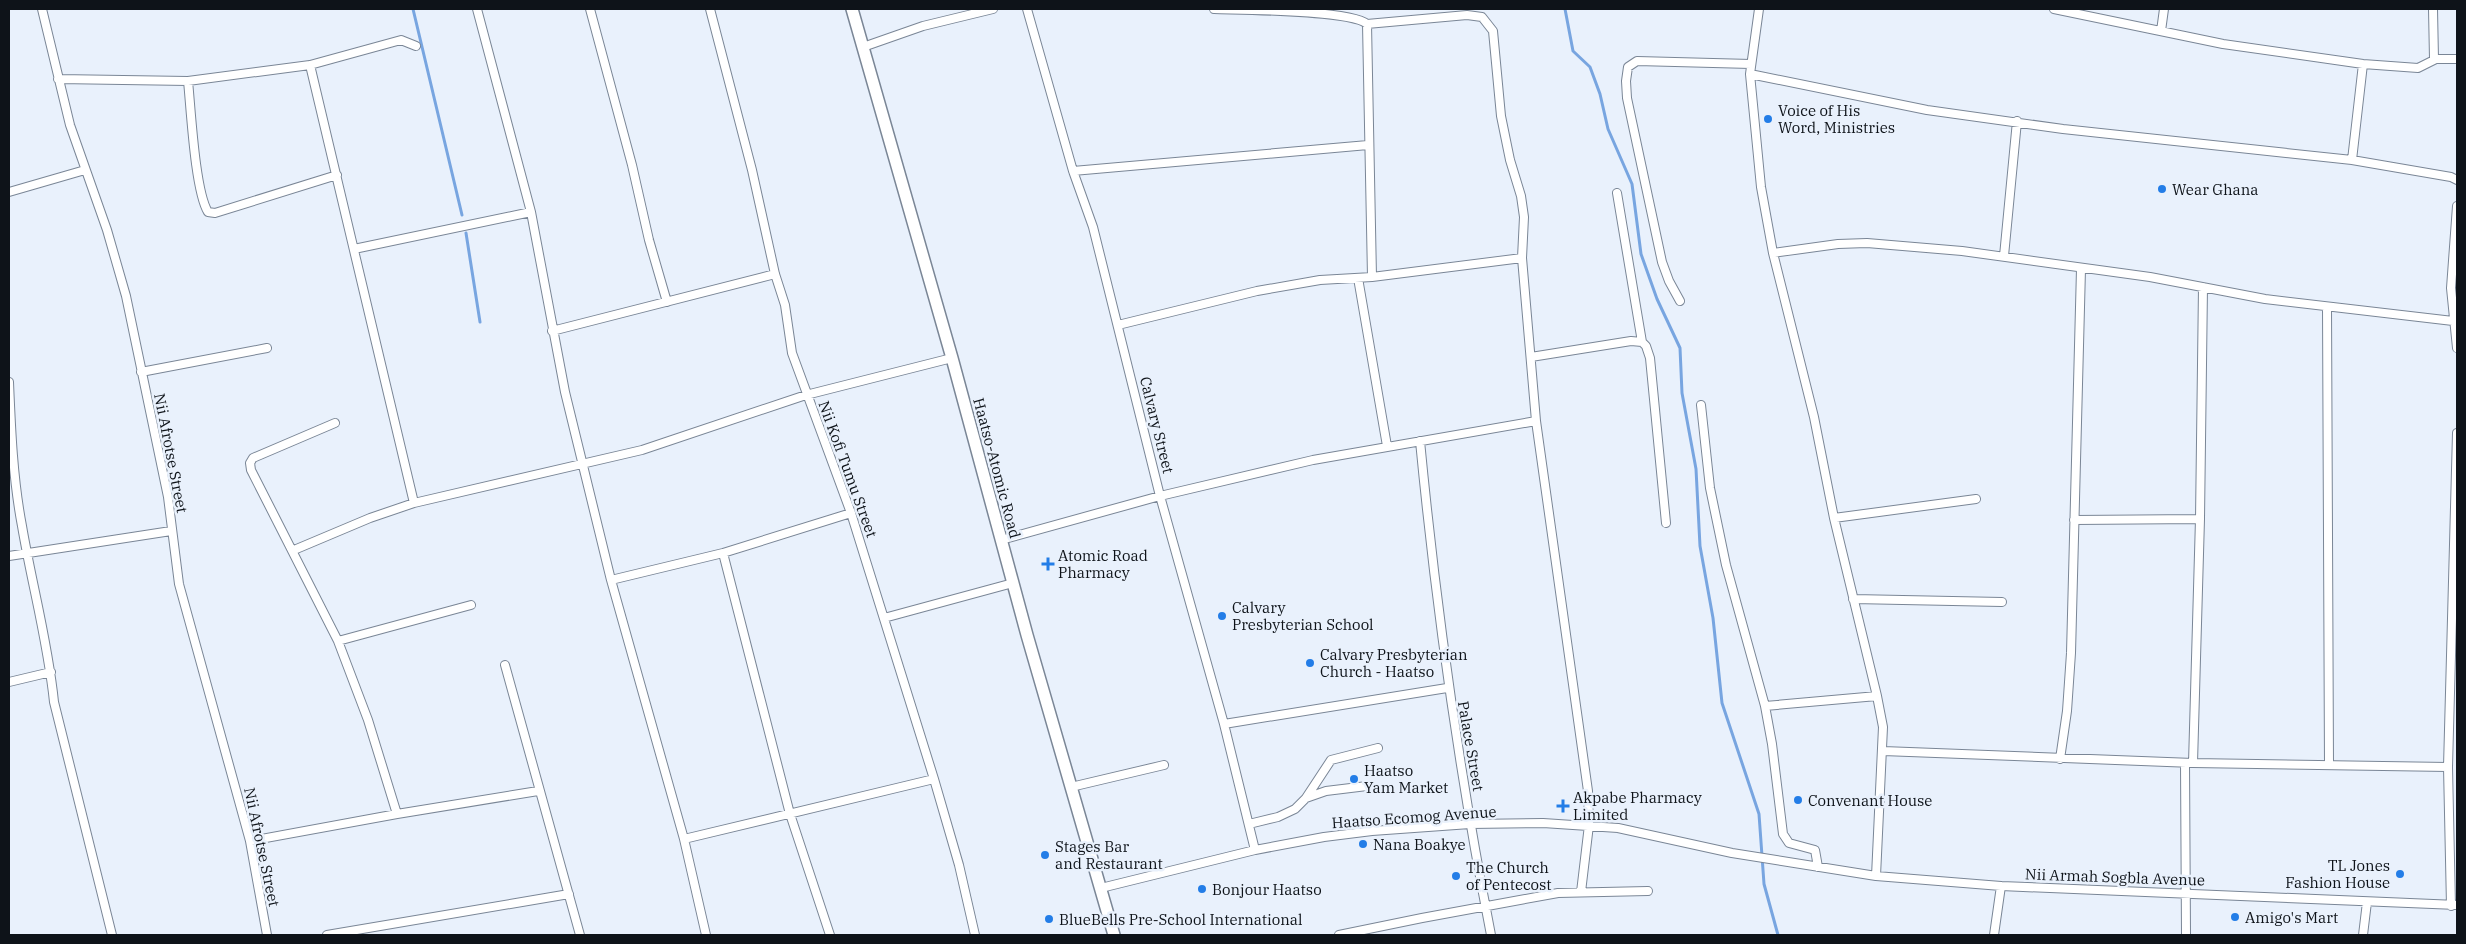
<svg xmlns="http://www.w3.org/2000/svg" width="2466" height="944" font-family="'IBM Plex Serif',serif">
  <rect width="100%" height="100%" fill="#e9f1fc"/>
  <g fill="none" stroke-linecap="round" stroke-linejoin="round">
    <!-- stream -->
    <path stroke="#78a5e0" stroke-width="3" d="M413,9L462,215
      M1565,9L1573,51L1590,67L1600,94L1608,129L1632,184L1641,254L1657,299L1680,348L1682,393L1696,469L1700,546L1713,618L1722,703L1759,814L1764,884L1778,935
      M466,233L480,322"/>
    <defs>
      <path id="street" d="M42,9L70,125L107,230L126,296L168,497L179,584L250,841L267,935
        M477,9L531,212L565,392L611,580L684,839L706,935
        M590,9L632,165L649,240L667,302
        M710,9L752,170L775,274L785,305L792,353L851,513L934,779L959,865L975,935
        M1027,9L1073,171L1093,227L1160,496L1224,724L1255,850
        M1214,9C1242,10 1350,10 1367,24L1467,15L1482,17L1493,31L1501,116L1510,160L1521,196L1524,217L1522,258L1536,421L1588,791L1589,825L1581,892
        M1759,9L1750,74L1761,187L1773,253L1814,417L1834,518L1877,696L1883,727L1876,876
        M2054,9L2223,44L2363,64L2418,68L2436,59H2457
        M2433,9L2434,59
        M1367,24L1372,277
        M2161,31L2164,9
        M863,47L923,26L993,9
        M310,65L414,503
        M1750,74L1927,110L2063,129L2352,160L2451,177L2457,180
        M58,79L188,81L310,65L401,40L416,46
        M188,81C191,110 195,191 208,212L215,213L337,175
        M2352,160L2363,64
        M1073,171L1368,145
        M9,192L85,170
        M1617,193L1642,342L1646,346L1650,358L1666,523
        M2457,206L2451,288L2457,348
        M354,249L531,212
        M1773,253L1838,244L1867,243L1962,251L2150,277L2265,299L2453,321
        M2004,256L2017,121
        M1358,278L1387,446
        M1680,301L1669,281L1662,262L1627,98L1626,81L1628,67L1637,61L1751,64
        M2327,307L2329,764
        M1118,325L1257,291L1320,280L1372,277L1522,258
        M552,331L775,274
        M1531,357L1631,341L1642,342
        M141,372L267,348
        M9,382C11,430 13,479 22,526C32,585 48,642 54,702L112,935
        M1701,405L1710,488L1726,565L1765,706L1877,696
        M335,423L253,458L250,463L251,470L338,641L368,720L397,814
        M1420,441C1436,607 1459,771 1491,935
        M1834,518L1976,499
        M2074,520L2200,519
        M1001,540L1160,496L1313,460L1536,421
        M294,550L370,518L414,503L642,450L806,395L952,358
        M723,553L790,814L830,935
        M9,556L171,531
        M611,580L723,553L851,513
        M1853,599L2002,602
        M884,618L1013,583
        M338,641L471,605
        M505,665L580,935
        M9,682L51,672
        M1765,706L1772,744L1783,834L1789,843L1815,850L1818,867
        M1224,724L1447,688
        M1883,751L2193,763L2448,767
        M2060,759L2067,711L2071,653L2081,269
        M2185,763L2186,935
        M2193,763L2200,519L2203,287
        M1071,787L1164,765
        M1306,798L1331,760L1378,748
        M1249,824L1278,817L1295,809L1306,798L1326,791L1367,786
        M684,839L934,779
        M250,841L397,814L538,791
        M1101,888L1255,850L1324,837L1372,831L1470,824L1543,823L1618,828L1732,853L1876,876L2001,886L2457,905
        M2451,906L2448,767L2457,433
        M327,935L569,894
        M1339,935L1422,918L1558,893L1648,891
        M1994,935L2001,886
        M2363,935L2367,902"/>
      <path id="secondary" d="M852,9L952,358L1027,635L1114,935"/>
    </defs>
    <!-- street casing -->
    <use href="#street" stroke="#7a8696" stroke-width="10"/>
    <!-- secondary casing -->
    <use href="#secondary" stroke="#7a8696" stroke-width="14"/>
    <!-- street -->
    <use href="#street" stroke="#fff" stroke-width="8"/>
    <!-- secondary -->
    <use href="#secondary" stroke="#fff" stroke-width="11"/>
  </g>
  <!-- markers -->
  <g fill="#237de7" stroke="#e9f1fc" stroke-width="2">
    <circle cx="1768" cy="119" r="5"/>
    <circle cx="2162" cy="189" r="5"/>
    <path d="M1045.5 556.5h5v5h5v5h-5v5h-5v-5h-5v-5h5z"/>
    <circle cx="1222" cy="616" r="5"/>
    <circle cx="1310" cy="663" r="5"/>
    <circle cx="1354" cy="779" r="5"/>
    <circle cx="1798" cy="800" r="5"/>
    <path d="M1560.5 798.5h5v5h5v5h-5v5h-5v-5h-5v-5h5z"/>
    <circle cx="1363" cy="844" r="5"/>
    <circle cx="1045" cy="855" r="5"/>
    <circle cx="2400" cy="874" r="5"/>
    <circle cx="1456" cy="876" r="5"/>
    <circle cx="1202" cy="889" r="5"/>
    <circle cx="2235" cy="917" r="5"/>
    <circle cx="1049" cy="919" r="5"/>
  </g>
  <g text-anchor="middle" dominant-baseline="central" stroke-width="5" stroke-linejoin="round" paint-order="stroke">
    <!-- poi labels -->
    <g font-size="15" fill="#0e1319" stroke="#e9f1fc" text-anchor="start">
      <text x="1778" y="110">Voice of His<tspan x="1778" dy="17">Word, Ministries</tspan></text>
      <text x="2172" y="189">Wear Ghana</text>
      <text x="1058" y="555">Atomic Road<tspan x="1058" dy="17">Pharmacy</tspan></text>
      <text x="1232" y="607">Calvary<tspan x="1232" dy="17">Presbyterian School</tspan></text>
      <text x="1320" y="654">Calvary Presbyterian<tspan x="1320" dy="17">Church - Haatso</tspan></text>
      <text x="1364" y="770">Haatso<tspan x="1364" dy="17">Yam Market</tspan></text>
      <text x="1573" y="797">Akpabe Pharmacy<tspan x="1573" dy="17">Limited</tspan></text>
      <text x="1808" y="800">Convenant House</text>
      <text x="1373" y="844">Nana Boakye</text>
      <text x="1055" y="846">Stages Bar<tspan x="1055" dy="17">and Restaurant</tspan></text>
      <text x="2390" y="865" text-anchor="end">TL Jones<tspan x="2390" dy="17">Fashion House</tspan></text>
      <text x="1466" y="867">The Church<tspan x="1466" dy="17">of Pentecost</tspan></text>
      <text x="1212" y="889">Bonjour Haatso</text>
      <text x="2245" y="917">Amigo's Mart</text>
      <text x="1059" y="919">BlueBells Pre-School International</text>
    </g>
    <!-- street labels -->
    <g font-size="15" fill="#0e1319" stroke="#e9f1fc">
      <text transform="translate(1157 425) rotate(76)">Calvary Street</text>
      <text transform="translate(171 453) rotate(79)">Nii Afrotse Street</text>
      <text transform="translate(997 468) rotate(75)">Haatso-Atomic Road</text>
      <text transform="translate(848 469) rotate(70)">Nii Kofi Tumu Street</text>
      <text transform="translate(1471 746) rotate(80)">Palace Street</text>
      <text transform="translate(1414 817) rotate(-4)">Haatso Ecomog Avenue</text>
      <text transform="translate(262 847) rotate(78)">Nii Afrotse Street</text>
      <text transform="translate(2115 877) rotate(2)">Nii Armah Sogbla Avenue</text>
    </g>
  </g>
  <!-- border -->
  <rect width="2466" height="944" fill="none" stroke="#0e1319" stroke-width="20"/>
</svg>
